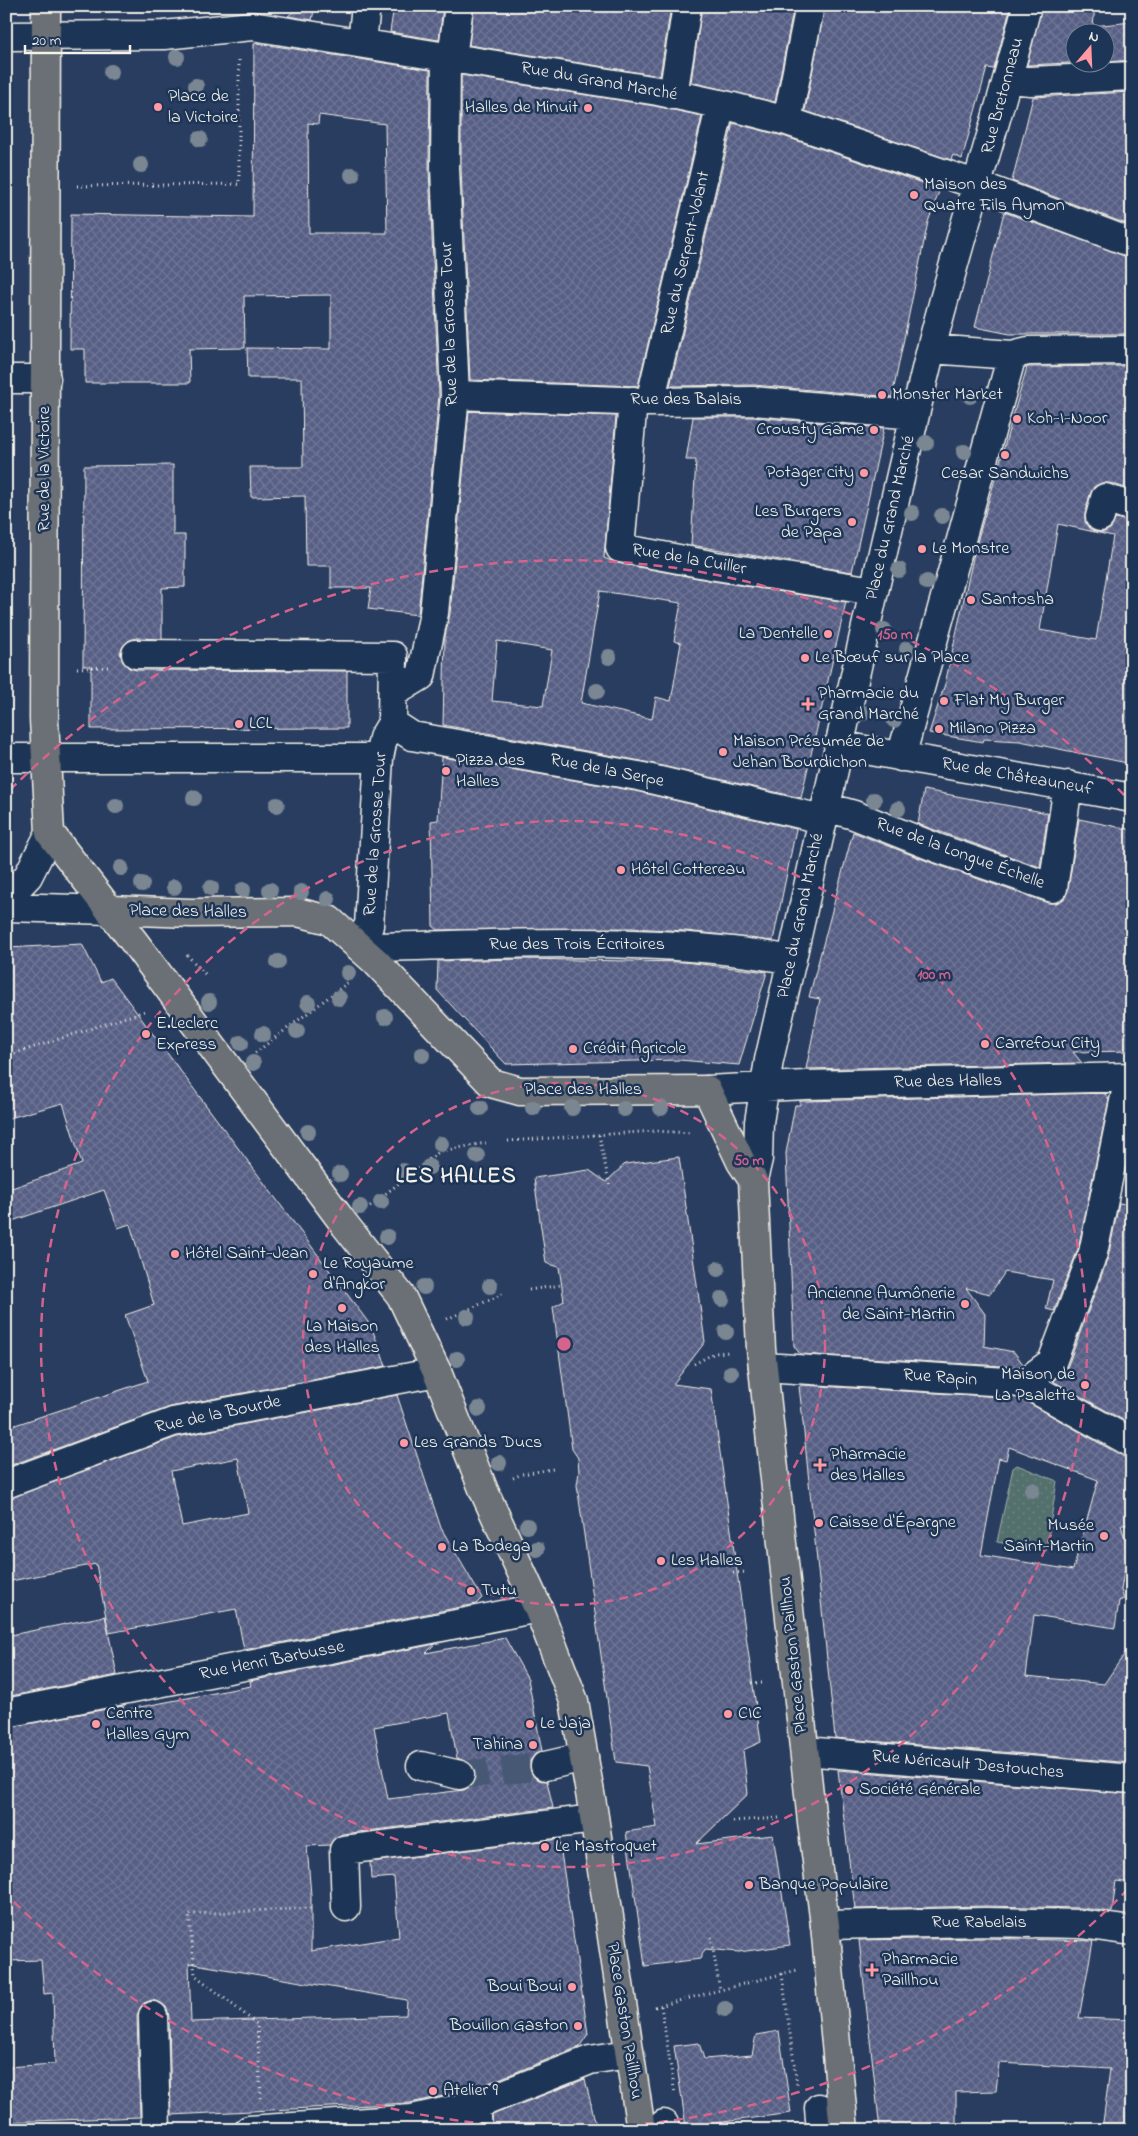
<svg xmlns="http://www.w3.org/2000/svg" width="1138" height="2136" font-family="'Indie Flower',sans-serif">
  <defs>
    <pattern id="grass-dots" width="8" height="8" patternUnits="userSpaceOnUse" patternTransform="scale(1.25)"><rect width="8" height="8" fill="#536f6c"/><path d="M2 2h.1M6 6h.1" fill="none" stroke="#6c8481" stroke-width="1.8" stroke-linecap="round"/></pattern>
    <pattern id="building-cross-hatch" width="8" height="8" patternUnits="userSpaceOnUse" patternTransform="scale(1.25)"><rect width="8" height="8" fill="#575e85"/><path d="M0 0l8 8M0 8l8-8" fill="none" stroke="#707696"/></pattern>
  </defs>
  <rect width="100%" height="100%" fill="#293d60"/>
  <filter id="ink" filterUnits="userSpaceOnUse"><feTurbulence type="fractalNoise" baseFrequency=".02" numOctaves="2"/><feDisplacementMap in="SourceGraphic" scale="10" xChannelSelector="R" yChannelSelector="G"/><feConvolveMatrix kernelMatrix="1 2 1 2 8 2 1 2 1" color-interpolation-filters="sRGB"/></filter>
  <g filter="url(#ink)">
    <!-- grass -->
    <path fill="url(#grass-dots)" stroke="#a4b0aa" d="M1017,1465L1057,1481L1046,1551L997,1542L1013,1468Z"/>
    <!-- building -->
    <path fill="url(#building-cross-hatch)" stroke="#f4f1e8" fill-rule="evenodd" d="M300,6H315L312,20L288,16Z
      M394,6H443L439,40L390,32Z
      M474,6H671L660,76L469,45Z
      M702,6H794L775,102L691,82Z
      M825,6H1011L994,69L987,68L962,159L953,155L951,160L805,111Z
      M1042,6H1095L1093,26L1132,22V60L1106,62V32H1076V62H1089L1027,65Z
      M256,43L430,70L429,169L439,395L418,615L368,609L371,588H331V566H306L305,496L251,497L250,467H303L302,378H248L247,348L331,349V295L244,296L245,348L189,349L190,383H85V349H70L71,214L253,217L254,44ZM319,115L385,124L387,233H309L308,123L318,124Z
      M461,75L655,106L702,116L638,386L470,380L461,168Z
      M1132,92V226L1012,181L1033,97Z
      M733,123L783,136L940,189L928,222L892,397L754,385L670,386Z
      M1004,212L1132,258V334H1010L975,327Z
      M1132,366V490L1110,483H1101L1094,487L1090,494L1085,514V522L1089,528L1097,532H1105L1111,528L1116,518L1132,522V764L1020,741L984,739L983,742L929,733L945,684L975,549L1027,367ZM1058,524L1113,536L1096,640L1040,630Z
      M469,411L616,416L604,558L617,563L713,581L846,602L801,798L641,761L443,725L445,636L450,614ZM600,591L681,603L674,641L681,643L671,701L656,697L652,719L581,703ZM497,641L552,650L543,706L492,701Z
      M693,417H752L884,428L852,572L691,545L696,460H686Z
      M173,465V535H185V587L162,588V639L136,638L128,641L123,646L120,653L123,662L129,668L136,670L347,671V728L91,729V666H83L84,466Z
      M442,757L635,791L796,829L773,941L686,931L632,928L438,930L433,926L431,821L438,820Z
      M924,790L1048,813L1040,867L918,824Z
      M1079,819L1132,830V1051L1073,1052L1082,1063L806,1069L820,999L809,997L853,832L932,863L1048,903H1056L1064,899L1068,890Z
      M82,944L101,982L111,978L371,1326L386,1366L170,1407L6,1467V1428L148,1381L125,1315L154,1305L130,1224L118,1228L104,1190L6,1223V1190L82,1164L63,1103L6,1119V948Z
      M523,959L684,962L767,972L739,1065L679,1060L506,1064L437,990L438,961Z
      M1104,1093L1109,1099L1078,1249L1054,1311L1046,1309L1053,1280L1005,1272L990,1294L966,1288L985,1314L984,1346L1014,1352L1023,1364L1019,1367L800,1354L794,1346L786,1153L795,1105H800V1101H807Z
      M679,1157L705,1342L673,1384L711,1389L761,1742L743,1750L748,1794L696,1844L773,1835L790,1945L739,1952L705,1949L700,1959L645,1966L626,1832L657,1827L647,1766L616,1762L577,1485L579,1472L578,1458L572,1449L553,1307L564,1301L559,1267L546,1263L534,1178L589,1170L606,1182L625,1164Z
      M1119,1203L1132,1205V1425L1053,1381L1067,1368L1108,1258Z
      M802,1385L1020,1398L1124,1457L1132,1459V1525H1121L1131,1560L1125,1567L1121,1590L1124,1599L1119,1601L1115,1628L1034,1615L1026,1676L1104,1684L1132,1643V1763L835,1738L801,1403L799,1387ZM1009,1447L1098,1480L1073,1570L981,1555L999,1458L1006,1460Z
      M397,1395L441,1528L482,1598L476,1604L244,1650L236,1609L109,1633L96,1564L6,1582V1499L177,1437ZM238,1458L248,1513L182,1526L171,1471Z
      M105,1616L117,1675L6,1697V1636Z
      M505,1638L528,1679L542,1751L535,1754L530,1761V1770L534,1777L547,1781L553,1808L342,1834L335,1838L330,1845L307,1846L311,1895V1951L399,1937L394,1877L371,1879L370,1862L559,1839L588,2034L579,2047L471,2090L410,2103L171,2115L169,2016L167,2008L161,2003L152,2000L144,2003L140,2008L137,2016L140,2117L6,2122V2067L55,2064L53,1993L44,1994L41,1960L6,1961V1728L123,1706L124,1710L251,1686L250,1681L435,1644L426,1653ZM449,1713L457,1758L470,1763L475,1770V1778L472,1785L464,1790L388,1799L374,1727ZM189,1963L407,2000L406,2015L191,2022Z
      M838,1770L1132,1794V1883L1116,1881L1112,1912L1081,1908L985,1906L855,1909Z
      M985,1938L1093,1941L1079,2018L1132,2020V2130H1102L1110,2069L999,2063L996,2091L956,2092V2130H880L859,1940Z
      M779,2031L791,2113L686,2127L674,2046L699,2043L704,2059L752,2055L756,2035Z
      M585,2079L597,2130H493L492,2115Z"/>
    <g fill="none" stroke-linecap="round" stroke-linejoin="round">
      <!-- minor-tunnel -->
      <path stroke="#475874" stroke-width="28" stroke-dasharray="28 14" stroke-linecap="butt" d="M460,1775L545,1766"/>
      <defs>
        <path id="minor" d="M6,36L164,35L252,26L658,91L733,107L787,121L978,185L1132,243
          M362,42L366,6
          M452,57L459,6
          M1008,79L1031,81L1132,76
          M673,95L687,6
          M787,121L810,6
          M931,349L1012,355L1028,351L1132,350
          M6,379H46
          M455,395L650,402L753,401L915,415
          M633,401L620,548L716,566L874,591
          M650,402L721,104
          M1100,517L1105,498L1132,507
          M136,654L393,656L392,723L383,738L379,758L369,926L356,943
          M393,693L421,676L434,613L455,395L445,168L446,56
          M392,723L412,736L638,776L822,819
          M838,745L1132,798
          M901,757L1012,355
          M6,758H379
          M826,807L854,815L937,848L1053,888L1068,785
          M6,899L28,876L50,833
          M6,907L110,910
          M360,947C504,945 650,934 792,960
          M707,1090L806,1085L1132,1077
          M753,1180L758,1159L759,1122L769,1060C823,825 872,588 930,353C959,237 997,123 1027,6
          M763,1367L1024,1383L1132,1443
          M1024,1383L1052,1362L1093,1253L1129,1077
          M6,1484L173,1422L437,1372
          M6,1713L538,1608
          M805,1751L1132,1779
          M421,1766L460,1775
          M545,1766L584,1757
          M346,1907L344,1850L594,1819
          M825,1925L985,1922L1081,1924L1132,1931
          M153,2016L156,2130
          M476,2105L478,2130
          M819,2108L821,2130
          M664,2124L665,2130
          M249,2130L412,2119L476,2105L590,2060L628,2054"/>
        <path id="major" d="M46,6L44,719L50,833L135,943L345,1225L401,1296L437,1372L484,1491L538,1608L574,1701L593,1810L641,2130
          M110,910L191,913L297,912L329,920L376,962L491,1083L520,1091L707,1090L741,1162L753,1180L761,1349L812,1822L825,1925L844,2130"/>
      </defs>
      <!-- minor casing -->
      <use href="#minor" stroke="#f4f1e8" stroke-width="31"/>
      <!-- major casing -->
      <use href="#major" stroke="#f4f1e8" stroke-width="31"/>
      <!-- path -->
      <path stroke="#f4f1e8" stroke-width="3" stroke-dasharray="1 4" stroke-linecap="butt" d="M77,186L239,184V59
        M77,668L108,667
        M187,955L205,974
        M255,1053L350,981
        M10,1055L145,1011
        M599,1135L610,1188
        M508,1141L655,1131L692,1133
        M370,1206L440,1151L486,1143
        M529,1290L561,1285
        M447,1319L505,1293
        M694,1364L715,1353L730,1352
        M513,1478L522,1474L553,1469
        M733,1573L746,1572
        M751,1683H762
        M733,1821L779,1818
        M711,1937L720,1990
        M782,1974L797,2085
        M661,2006L675,2094
        M655,2007L797,1970
        M261,2098L257,2024L195,1975L189,1914L313,1908"/>
      <!-- minor -->
      <use href="#minor" stroke="#1d3557" stroke-width="28"/>
      <!-- major -->
      <use href="#major" stroke="#6b7074" stroke-width="28"/>
    </g>
    <!-- trees -->
    <g fill="#7a8793">
      <circle cx="177" cy="57" r="8"/>
      <circle cx="111" cy="72" r="8"/>
      <circle cx="196" cy="86" r="8"/>
      <circle cx="200" cy="139" r="8"/>
      <circle cx="141" cy="165" r="8"/>
      <circle cx="352" cy="175" r="8"/>
      <circle cx="970" cy="396" r="8"/>
      <circle cx="926" cy="443" r="8"/>
      <circle cx="964" cy="452" r="8"/>
      <circle cx="912" cy="513" r="8"/>
      <circle cx="942" cy="516" r="8"/>
      <circle cx="899" cy="570" r="8"/>
      <circle cx="927" cy="582" r="8"/>
      <circle cx="884" cy="630" r="8"/>
      <circle cx="907" cy="649" r="8"/>
      <circle cx="609" cy="657" r="8"/>
      <circle cx="597" cy="691" r="8"/>
      <circle cx="863" cy="713" r="8"/>
      <circle cx="894" cy="720" r="8"/>
      <circle cx="194" cy="798" r="8"/>
      <circle cx="874" cy="800" r="8"/>
      <circle cx="277" cy="805" r="8"/>
      <circle cx="116" cy="806" r="8"/>
      <circle cx="898" cy="809" r="8"/>
      <circle cx="121" cy="868" r="8"/>
      <circle cx="142" cy="884" r="8"/>
      <circle cx="174" cy="887" r="8"/>
      <circle cx="211" cy="888" r="8"/>
      <circle cx="243" cy="890" r="8"/>
      <circle cx="270" cy="890" r="8"/>
      <circle cx="301" cy="892" r="8"/>
      <circle cx="328" cy="899" r="8"/>
      <circle cx="278" cy="962" r="8"/>
      <circle cx="348" cy="973" r="8"/>
      <circle cx="339" cy="998" r="8"/>
      <circle cx="209" cy="1002" r="8"/>
      <circle cx="308" cy="1003" r="8"/>
      <circle cx="385" cy="1017" r="8"/>
      <circle cx="297" cy="1031" r="8"/>
      <circle cx="263" cy="1034" r="8"/>
      <circle cx="241" cy="1043" r="8"/>
      <circle cx="422" cy="1055" r="8"/>
      <circle cx="253" cy="1063" r="8"/>
      <circle cx="480" cy="1108" r="8"/>
      <circle cx="533" cy="1108" r="8"/>
      <circle cx="572" cy="1108" r="8"/>
      <circle cx="661" cy="1108" r="8"/>
      <circle cx="624" cy="1109" r="8"/>
      <circle cx="308" cy="1132" r="8"/>
      <circle cx="441" cy="1144" r="8"/>
      <circle cx="477" cy="1156" r="8"/>
      <circle cx="429" cy="1167" r="8"/>
      <circle cx="403" cy="1171" r="8"/>
      <circle cx="340" cy="1174" r="8"/>
      <circle cx="381" cy="1202" r="8"/>
      <circle cx="360" cy="1207" r="8"/>
      <circle cx="387" cy="1237" r="8"/>
      <circle cx="718" cy="1269" r="8"/>
      <circle cx="490" cy="1286" r="8"/>
      <circle cx="424" cy="1287" r="8"/>
      <circle cx="722" cy="1299" r="8"/>
      <circle cx="467" cy="1317" r="8"/>
      <circle cx="726" cy="1332" r="8"/>
      <circle cx="457" cy="1359" r="8"/>
      <circle cx="731" cy="1373" r="8"/>
      <circle cx="479" cy="1409" r="8"/>
      <circle cx="499" cy="1463" r="8"/>
      <circle cx="1032" cy="1490" r="8"/>
      <circle cx="527" cy="1526" r="8"/>
      <circle cx="537" cy="1549" r="8"/>
      <circle cx="725" cy="2009" r="8"/>
    </g>
  </g>
  <!-- distance rings -->
  <g fill="none" stroke="#d4648c" stroke-width="2.5" stroke-dasharray="9 6">
    <circle cx="564" cy="1344" r="261"/>
    <circle cx="564" cy="1344" r="523"/>
    <path d="M1128 1889A784 784 0 0 1 10 1898M10 790A784 784 0 0 1 1128 799"/>
  </g>
  <!-- markers -->
  <g fill="#ff9aa2" stroke="#1d3557" stroke-width="2">
    <circle cx="158" cy="107" r="5"/>
    <circle cx="588" cy="108" r="5"/>
    <circle cx="914" cy="195" r="5"/>
    <circle cx="882" cy="395" r="5"/>
    <circle cx="1017" cy="419" r="5"/>
    <circle cx="874" cy="430" r="5"/>
    <circle cx="1005" cy="455" r="5"/>
    <circle cx="864" cy="473" r="5"/>
    <circle cx="852" cy="522" r="5"/>
    <circle cx="922" cy="549" r="5"/>
    <circle cx="971" cy="600" r="5"/>
    <circle cx="828" cy="634" r="5"/>
    <circle cx="805" cy="658" r="5"/>
    <circle cx="944" cy="701" r="5"/>
    <path d="M805.5 696.5h5v5h5v5h-5v5h-5v-5h-5v-5h5z"/>
    <circle cx="239" cy="724" r="5"/>
    <circle cx="939" cy="729" r="5"/>
    <circle cx="723" cy="752" r="5"/>
    <circle cx="446" cy="771" r="5"/>
    <circle cx="621" cy="870" r="5"/>
    <circle cx="146" cy="1034" r="5"/>
    <circle cx="985" cy="1044" r="5"/>
    <circle cx="573" cy="1049" r="5"/>
    <circle cx="175" cy="1254" r="5"/>
    <circle cx="313" cy="1274" r="5"/>
    <circle cx="965" cy="1304" r="5"/>
    <circle cx="342" cy="1308" r="5"/>
    <circle cx="1085" cy="1385" r="5"/>
    <circle cx="404" cy="1443" r="5"/>
    <path d="M817.5 1457.5h5v5h5v5h-5v5h-5v-5h-5v-5h5z"/>
    <circle cx="819" cy="1523" r="5"/>
    <circle cx="1104" cy="1536" r="5"/>
    <circle cx="442" cy="1547" r="5"/>
    <circle cx="661" cy="1561" r="5"/>
    <circle cx="471" cy="1591" r="5"/>
    <circle cx="728" cy="1714" r="5"/>
    <circle cx="96" cy="1724" r="5"/>
    <circle cx="530" cy="1724" r="5"/>
    <circle cx="533" cy="1745" r="5"/>
    <circle cx="849" cy="1790" r="5"/>
    <circle cx="545" cy="1847" r="5"/>
    <circle cx="749" cy="1885" r="5"/>
    <path d="M869.5 1962.5h5v5h5v5h-5v5h-5v-5h-5v-5h5z"/>
    <circle cx="572" cy="1987" r="5"/>
    <circle cx="578" cy="2026" r="5"/>
    <circle cx="433" cy="2091" r="5"/>
  </g>
  <g text-anchor="middle" dominant-baseline="central" stroke-width="5" stroke-linejoin="round" paint-order="stroke">
    <!-- street labels -->
    <g font-size="18" fill="#f4f1e8" stroke="#1d3557">
      <text transform="translate(599 82) rotate(10)">Rue du Grand Marché</text>
      <text transform="translate(1003 96) rotate(-75)">Rue Bretonneau</text>
      <text transform="translate(686 253) rotate(-77)">Rue du Serpent-Volant</text>
      <text transform="translate(450 324) rotate(-92)">Rue de la Grosse Tour</text>
      <text x="686" y="400">Rue des Balais</text>
      <text transform="translate(45 469) rotate(-90)">Rue de la Victoire</text>
      <text transform="translate(891 518) rotate(-77)">Place du Grand Marché</text>
      <text transform="translate(689 560) rotate(10)">Rue de la Cuiller</text>
      <text transform="translate(607 771) rotate(11)">Rue de la Serpe</text>
      <text transform="translate(1017 777) rotate(10)">Rue de Châteauneuf</text>
      <text transform="translate(376 834) rotate(-86)">Rue de la Grosse Tour</text>
      <text transform="translate(960 854) rotate(20)">Rue de la Longue Échelle</text>
      <text transform="translate(188 912) rotate(1)">Place des Halles</text>
      <text transform="translate(801 916) rotate(-78)">Place du Grand Marché</text>
      <text x="577" y="945">Rue des Trois Écritoires</text>
      <text transform="translate(948 1082) rotate(-1)">Rue des Halles</text>
      <text x="583" y="1090">Place des Halles</text>
      <text transform="translate(940 1378) rotate(4)">Rue Rapin</text>
      <text transform="translate(218 1415) rotate(-12)">Rue de la Bourde</text>
      <text transform="translate(794 1655) rotate(-96)">Place Gaston Paillhou</text>
      <text transform="translate(272 1661) rotate(-11)">Rue Henri Barbusse</text>
      <text transform="translate(968 1765) rotate(5)">Rue Néricault Destouches</text>
      <text x="979" y="1923">Rue Rabelais</text>
      <text transform="translate(624 2021) rotate(81)">Place Gaston Paillhou</text>
    </g>
    <!-- poi labels -->
    <g font-size="18" fill="#f4f1e8" stroke="#1d3557" text-anchor="start">
      <text x="168" y="97">Place de<tspan x="168" dy="21">la Victoire</tspan></text>
      <text x="578" y="108" text-anchor="end">Halles de Minuit</text>
      <text x="924" y="185">Maison des<tspan x="924" dy="21">Quatre Fils Aymon</tspan></text>
      <text x="892" y="395">Monster Market</text>
      <text x="1027" y="419">Koh-I-Noor</text>
      <text x="864" y="430" text-anchor="end">Crousty Game</text>
      <text x="854" y="473" text-anchor="end">Potager city</text>
      <text x="1005" y="474" text-anchor="middle">Cesar Sandwichs</text>
      <text x="842" y="512" text-anchor="end">Les Burgers<tspan x="842" dy="21">de Papa</tspan></text>
      <text x="932" y="549">Le Monstre</text>
      <text x="981" y="600">Santosha</text>
      <text x="818" y="634" text-anchor="end">La Dentelle</text>
      <text x="815" y="658">Le Bœuf sur la Place</text>
      <text x="818" y="694">Pharmacie du<tspan x="818" dy="21">Grand Marché</tspan></text>
      <text x="954" y="701">Flat My Burger</text>
      <text x="249" y="724">LCL</text>
      <text x="949" y="729">Milano Pizza</text>
      <text x="733" y="742">Maison Présumée de<tspan x="733" dy="21">Jehan Bourdichon</tspan></text>
      <text x="456" y="761">Pizza des<tspan x="456" dy="21">Halles</tspan></text>
      <text x="631" y="870">Hôtel Cottereau</text>
      <text x="156" y="1024">E.Leclerc<tspan x="156" dy="21">Express</tspan></text>
      <text x="995" y="1044">Carrefour City</text>
      <text x="583" y="1049">Crédit Agricole</text>
      <text x="185" y="1254">Hôtel Saint-Jean</text>
      <text x="323" y="1264">Le Royaume<tspan x="323" dy="21">d'Angkor</tspan></text>
      <text x="955" y="1294" text-anchor="end">Ancienne Aumônerie<tspan x="955" dy="21">de Saint-Martin</tspan></text>
      <text x="342" y="1327" text-anchor="middle">La Maison<tspan x="342" dy="21">des Halles</tspan></text>
      <text x="1075" y="1375" text-anchor="end">Maison de<tspan x="1075" dy="21">La Psalette</tspan></text>
      <text x="414" y="1443">Les Grands Ducs</text>
      <text x="830" y="1455">Pharmacie<tspan x="830" dy="21">des Halles</tspan></text>
      <text x="829" y="1523">Caisse d'Épargne</text>
      <text x="1094" y="1526" text-anchor="end">Musée<tspan x="1094" dy="21">Saint-Martin</tspan></text>
      <text x="452" y="1547">La Bodega</text>
      <text x="671" y="1561">Les Halles</text>
      <text x="481" y="1591">Tutu</text>
      <text x="106" y="1714">Centre<tspan x="106" dy="21">Halles Gym</tspan></text>
      <text x="738" y="1714">CIC</text>
      <text x="540" y="1724">Le Jaja</text>
      <text x="523" y="1745" text-anchor="end">Tahina</text>
      <text x="859" y="1790">Société Générale</text>
      <text x="555" y="1847">Le Mastroquet</text>
      <text x="759" y="1885">Banque Populaire</text>
      <text x="882" y="1960">Pharmacie<tspan x="882" dy="21">Paillhou</tspan></text>
      <text x="562" y="1987" text-anchor="end">Boui Boui</text>
      <text x="568" y="2026" text-anchor="end">Bouillon Gaston</text>
      <text x="443" y="2091">Atelier 9</text>
    </g>
    <!-- district labels -->
    <g font-size="22" font-weight="bold" letter-spacing="1" fill="#f4f1e8" stroke="#1d3557">
      <text x="456" y="1177">LES HALLES</text>
    </g>
  </g>
  <circle cx="564" cy="1344" r="8" fill="#d4648c" stroke="#1d3557" stroke-width="2.5"/>
  <g font-size="15" text-anchor="middle" font-weight="bold" fill="#d4648c" stroke="#1d3557" stroke-width="5" stroke-linejoin="round" paint-order="stroke">
    <text x="895" y="639">150 m</text>
    <text x="934" y="979">100 m</text>
    <text x="749" y="1165">50 m</text>
  </g>
  <!-- margin -->
  <rect width="1138" height="2136" fill="none" stroke="#1d3557" stroke-width="25"/>
  <rect x="12" y="12" width="1113" height="2111" fill="none" stroke="#f4f1e8" stroke-width="2" filter="url(#ink)"/>
  <!-- north arrow -->
  <g transform="translate(1090 48) rotate(19)"><circle r="24" fill="#1d3557" stroke="#738091"/>
  <path d="M0-4L9 19L0 12L-9 19Z" fill="#ff9aa2"/>
  <text y="-8" font-size="14" font-weight="bold" text-anchor="middle" fill="#f4f1e8">N</text>
  </g>
  <!-- scale -->
  <path d="M25 45v8h105v-8" fill="none" stroke="#f4f1e8" stroke-width="2.5"/>
  <text x="32" y="45" font-size="15" fill="#f4f1e8" stroke="#1d3557" stroke-width="4" paint-order="stroke">20 m</text>
</svg>
